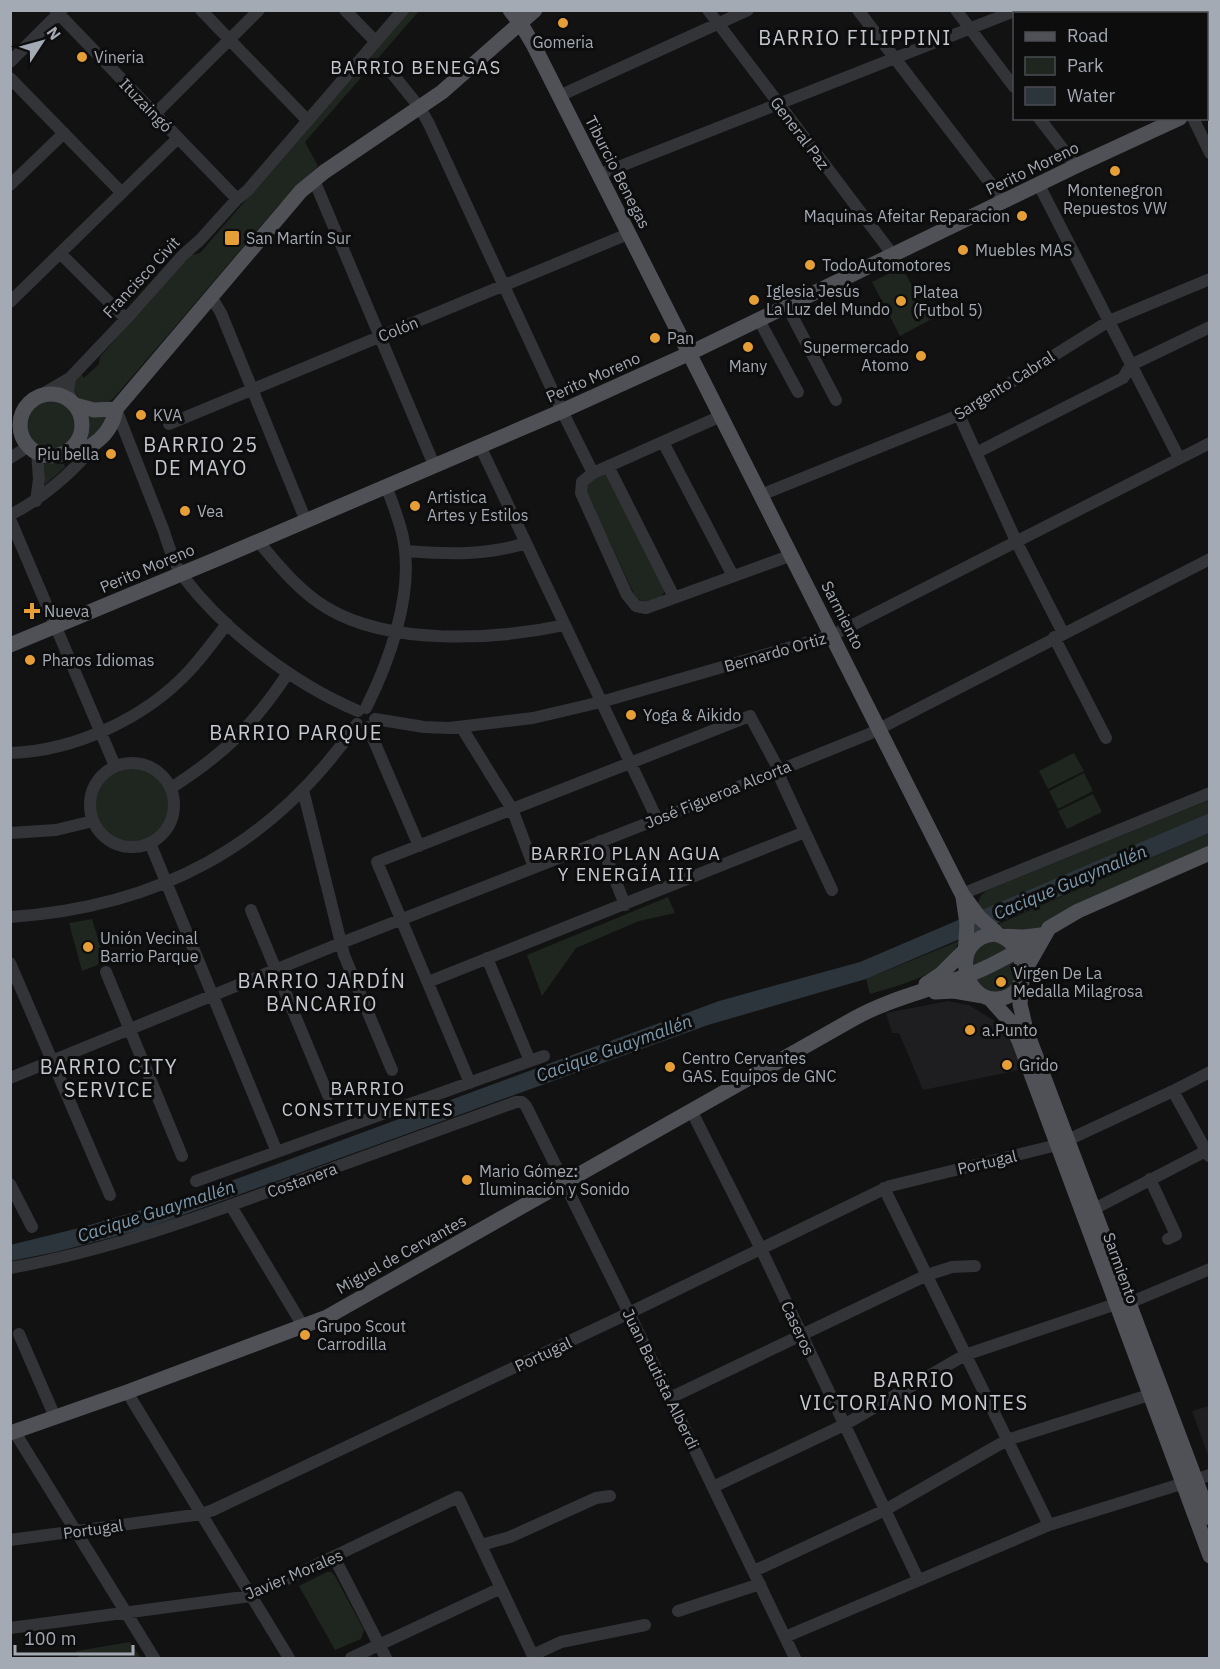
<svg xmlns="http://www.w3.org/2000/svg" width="1220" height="1669" font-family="'IBM Plex Sans',sans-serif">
  <rect width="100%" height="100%" fill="#121213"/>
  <!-- built -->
  <path fill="#1e1e20" d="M948,1001L969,1005L1006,1028L1024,1069L923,1090L899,1033H892L886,1013Z
    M1209,1406H1210L1209,1458L1192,1411Z"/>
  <!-- green -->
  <path fill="#1e261f" d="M409,11H419L305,142L318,166L278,206L114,398C102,407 93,403 79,399L72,385L80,372L84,378L99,364L100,357L188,256L200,253Z
    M902,267L930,320L900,336L872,282Z
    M26 424a25 25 0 1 1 50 0a25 25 0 1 1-50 0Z
    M105,416L106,420L91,438L86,440L89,427L88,417Z
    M44,464H64L65,467L45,485Z
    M604,474L607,476L665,591L661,597L645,602L638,599L634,594L585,489L588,481Z
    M1074,753L1084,771L1048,789L1039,771Z
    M90 805a42 42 0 1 1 84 0a42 42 0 1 1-84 0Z
    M1084,773L1093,791L1058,809L1049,791Z
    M1093,794L1102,812L1067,829L1058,811Z
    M1209,800V813L980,912C977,902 978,896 988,890Z
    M1209,833V848L1043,927C1028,932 1010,931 996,925Z
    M668,897L675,913L639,921L576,948L542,996L527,955Z
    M92,919L105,962L82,971L69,923Z
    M993,939L1012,950L971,968L974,950Z
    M959,941C945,976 902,984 870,994L866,979Z
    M1016,958L1014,986L991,994L974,978Z
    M327,1572H331L335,1576L364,1630L361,1639L335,1650L299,1586Z
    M130,1642L141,1658H79L76,1651Z"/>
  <!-- water -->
  <path fill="#2c353b" d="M1209,813V833L866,979L708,1025L144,1229L56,1252L11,1261L10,1245L79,1228L190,1196L719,1001L860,962Z"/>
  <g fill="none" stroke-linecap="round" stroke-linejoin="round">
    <!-- minor -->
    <path stroke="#333438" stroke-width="12" d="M55,10L237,199
      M201,10L308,121
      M345,10L376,42
      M708,10L893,255
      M858,10L1004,201
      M956,10L1014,87
      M10,62L62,10
      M387,67L420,108L429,124L562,411L593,473
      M10,78L122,193
      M559,96L748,10
      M155,114L259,10
      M1039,118L1076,166
      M1193,118L1210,153
      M598,175L1017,10
      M314,180L434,465
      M10,185L64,133
      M1039,185L1179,458
      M60,253L126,319
      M212,298L221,313L306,521
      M10,302L178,138
      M787,306L836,400
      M759,320L798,392
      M70,378L68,391L73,402
      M41,395L70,378L126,319L183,255L200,240L237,199L247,191L403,10
      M116,409C132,449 147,489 163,529C168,543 173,563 182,575C224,631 294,684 358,711
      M959,415L1016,541L1063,633
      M721,416L593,473L582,482L581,493L627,595L636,606L646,608L792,555
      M169,424L628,234
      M663,442L733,576
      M480,446L657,819
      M976,453L1123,378L1131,365L1210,327
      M10,458L29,446
      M608,466L674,597
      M761,495L959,415L1109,321L1210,279
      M36,501L39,479L37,452
      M10,515C45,497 71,474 96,444
      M10,519L115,766
      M258,541C279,566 299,591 327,608C391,646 495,640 565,625
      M406,551C447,554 486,556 526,543
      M1054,637L1106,738
      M366,708C389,662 413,596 404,543C401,523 393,505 386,486
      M375,719L424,727L449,728L533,718L601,702L833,635L1210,443
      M368,727L419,846
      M462,728L512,809L534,867
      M10,753C75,751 146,718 190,670C203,656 215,639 227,624
      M90 805a42 42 0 1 1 84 0a42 42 0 1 1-84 0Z
      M171,788C224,754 253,726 288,673
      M303,790L344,955L392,1070
      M10,833L56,830L93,821
      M600,841L625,905
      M150,843L277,1152
      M962,894L1210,793
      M251,910L328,1095
      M10,917C159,907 272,846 357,724
      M487,958L530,1061
      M10,963L110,1195
      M106,972L182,1156
      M428,982L805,832
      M10,1078L341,943L671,814L869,734L1210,559
      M470,1083L377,862L750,716L779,770L781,780L832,890
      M1173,1091L1209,1156
      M691,1110L761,1249L918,1579
      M1150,1179L1176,1235L1168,1239
      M196,1181L544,1056
      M10,1184L32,1227
      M884,1188L1049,1525
      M231,1206L303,1326
      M1094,1209L1206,1151
      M10,1268C106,1251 198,1218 289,1184C365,1157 440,1129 516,1102H522L526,1106L629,1313L795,1658
      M19,1334L55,1417
      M127,1392L289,1658
      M670,1398L927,1275L952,1267L975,1266
      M14,1431L154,1658
      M713,1487L844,1425L965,1355L1116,1304L1129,1303L1210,1269
      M10,1540L202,1514L213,1510L629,1313L890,1186L1057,1145L1173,1091L1210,1072
      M481,1545L510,1537L596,1498L610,1496
      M334,1557L386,1658
      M754,1571L885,1510L1007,1440L1149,1395
      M678,1611L760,1584
      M10,1628L251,1596L458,1497L534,1658
      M785,1637L1049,1525L1210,1475
      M533,1655L561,1642L645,1625
      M351,1658L501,1588"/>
    <!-- major -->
    <path stroke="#4f5157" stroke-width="15" d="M510,10L521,24L534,46L962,894L979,917L999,935
      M1206,107L1210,105
      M20 425a31 31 0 1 1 62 0a31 31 0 1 1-62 0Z
      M75,405L94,410L116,409L301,191L324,172L442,92L535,10
      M67,454C91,451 112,434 116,409
      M10,645L217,559L562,411L688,354L1076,166L1180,118
      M963,897L967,924L965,954
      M994,934C1027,939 1036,996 997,999C963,1001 949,939 994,934Z
      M1002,936L1024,937L1041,935
      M1024,972L1049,928L1078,911L1210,853
      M1022,980L1020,1004L1026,1030L1210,1518
      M926,984L941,974L966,949
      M935,992L954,991L983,996
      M990,999L1009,1020L1019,1041L1210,1556
      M10,1433L127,1392L327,1317L855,1018C889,999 927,991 963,977C992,967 1019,950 1045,934"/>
  </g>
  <!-- markers -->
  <g fill="#e69f37" stroke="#0d0d0e" stroke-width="2">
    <circle cx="563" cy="23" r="6"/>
    <circle cx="82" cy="57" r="6"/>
    <circle cx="1115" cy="171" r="6"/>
    <circle cx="1022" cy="216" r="6"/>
    <rect x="224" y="230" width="16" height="16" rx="3"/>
    <circle cx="963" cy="250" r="6"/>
    <circle cx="810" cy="265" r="6"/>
    <circle cx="754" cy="300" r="6"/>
    <circle cx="901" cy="301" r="6"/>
    <circle cx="655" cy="338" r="6"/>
    <circle cx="748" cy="347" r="6"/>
    <circle cx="921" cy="356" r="6"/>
    <circle cx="141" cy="415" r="6"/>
    <circle cx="111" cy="454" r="6"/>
    <circle cx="415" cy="506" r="6"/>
    <circle cx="185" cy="511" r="6"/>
    <path d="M29 602h6v6h6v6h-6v6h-6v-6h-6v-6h6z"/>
    <circle cx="30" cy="660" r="6"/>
    <circle cx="631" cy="715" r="6"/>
    <circle cx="88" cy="947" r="6"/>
    <circle cx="1001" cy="982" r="6"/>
    <circle cx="970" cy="1030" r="6"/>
    <circle cx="1007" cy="1065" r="6"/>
    <circle cx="670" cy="1067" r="6"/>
    <circle cx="467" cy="1180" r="6"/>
    <circle cx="305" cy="1335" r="6"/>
  </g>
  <g text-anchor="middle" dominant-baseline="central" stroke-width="6" stroke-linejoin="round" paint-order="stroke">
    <!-- poi labels -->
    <g font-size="16" fill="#a4aab3" stroke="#0d0d0e" text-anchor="start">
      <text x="563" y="42" text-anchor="middle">Gomeria</text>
      <text x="94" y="57">Vineria</text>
      <text x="1115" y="190" text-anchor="middle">Montenegron<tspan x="1115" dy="18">Repuestos VW</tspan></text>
      <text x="1010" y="216" text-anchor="end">Maquinas Afeitar Reparacion</text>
      <text x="246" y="238">San Martín Sur</text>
      <text x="975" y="250">Muebles MAS</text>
      <text x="822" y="265">TodoAutomotores</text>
      <text x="766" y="291">Iglesia Jesús<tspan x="766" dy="18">La Luz del Mundo</tspan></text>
      <text x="913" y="292">Platea<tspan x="913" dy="18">(Futbol 5)</tspan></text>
      <text x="667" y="338">Pan</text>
      <text x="909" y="347" text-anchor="end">Supermercado<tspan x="909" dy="18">Atomo</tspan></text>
      <text x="748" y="366" text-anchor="middle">Many</text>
      <text x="153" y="415">KVA</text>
      <text x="99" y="454" text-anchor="end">Piu bella</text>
      <text x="427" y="497">Artistica<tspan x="427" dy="18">Artes y Estilos</tspan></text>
      <text x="197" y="511">Vea</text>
      <text x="44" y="611">Nueva</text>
      <text x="42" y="660">Pharos Idiomas</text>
      <text x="643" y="715">Yoga &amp; Aikido</text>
      <text x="100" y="938">Unión Vecinal<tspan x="100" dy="18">Barrio Parque</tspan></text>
      <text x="1013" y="973">Virgen De La<tspan x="1013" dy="18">Medalla Milagrosa</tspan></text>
      <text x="982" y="1030">a.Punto</text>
      <text x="682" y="1058">Centro Cervantes<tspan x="682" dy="18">GAS. Equipos de GNC</tspan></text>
      <text x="1019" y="1065">Grido</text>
      <text x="479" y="1171">Mario Gómez:<tspan x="479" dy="18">Iluminación y Sonido</tspan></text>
      <text x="317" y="1326">Grupo Scout<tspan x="317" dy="18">Carrodilla</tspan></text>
    </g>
    <!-- street labels -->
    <g font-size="16" fill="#a4aab3" stroke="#0d0d0e">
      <text transform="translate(146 105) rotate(46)">Ituzaingó</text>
      <text transform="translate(800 133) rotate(53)">General Paz</text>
      <text transform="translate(1032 168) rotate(-26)">Perito Moreno</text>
      <text transform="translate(618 172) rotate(63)">Tiburcio Benegas</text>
      <text transform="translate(141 277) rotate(-47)">Francisco Civit</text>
      <text transform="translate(398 329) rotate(-22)">Colón</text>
      <text transform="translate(593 377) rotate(-24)">Perito Moreno</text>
      <text transform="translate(1004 385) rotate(-32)">Sargento Cabral</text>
      <text transform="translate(147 568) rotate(-23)">Perito Moreno</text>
      <text transform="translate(843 615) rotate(63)">Sarmiento</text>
      <text transform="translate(775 652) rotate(-16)">Bernardo Ortiz</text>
      <text transform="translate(718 794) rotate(-22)">José Figueroa Alcorta</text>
      <text transform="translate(987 1162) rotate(-13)">Portugal</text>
      <text transform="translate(302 1180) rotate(-20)">Costanera</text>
      <text transform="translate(401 1254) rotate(-29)">Miguel de Cervantes</text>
      <text transform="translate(1121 1268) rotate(70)">Sarmiento</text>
      <text transform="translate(798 1328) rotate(65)">Caseros</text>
      <text transform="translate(543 1354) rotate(-25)">Portugal</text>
      <text transform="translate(661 1379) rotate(64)">Juan Bautista Alberdi</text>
      <text transform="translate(93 1529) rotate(-8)">Portugal</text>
      <text transform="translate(294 1574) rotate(-23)">Javier Morales</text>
    </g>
    <!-- neighbourhood labels -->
    <g font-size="18" letter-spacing="1.5" fill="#c5c8cf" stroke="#0d0d0e">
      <text x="416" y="67">BARRIO BENEGAS</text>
      <text x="626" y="853">BARRIO PLAN AGUA<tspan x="626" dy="21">Y ENERGÍA III</tspan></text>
      <text x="368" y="1088">BARRIO<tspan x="368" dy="21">CONSTITUYENTES</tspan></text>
    </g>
    <!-- water labels -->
    <g font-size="18" font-style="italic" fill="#7c99ad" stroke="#0d0d0e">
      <text transform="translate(1070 882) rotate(-23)">Cacique Guaymallén</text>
      <text transform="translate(614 1048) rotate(-20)">Cacique Guaymallén</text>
      <text transform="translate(156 1211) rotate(-18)">Cacique Guaymallén</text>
    </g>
    <!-- quarter labels -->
    <g font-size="20" letter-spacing="1.5" fill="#c5c8cf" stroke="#0d0d0e">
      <text x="855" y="37">BARRIO FILIPPINI</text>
      <text x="201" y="444">BARRIO 25<tspan x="201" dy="23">DE MAYO</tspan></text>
      <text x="296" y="732">BARRIO PARQUE</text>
      <text x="322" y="980">BARRIO JARDÍN<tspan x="322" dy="23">BANCARIO</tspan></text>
      <text x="109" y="1066">BARRIO CITY<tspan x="109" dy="23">SERVICE</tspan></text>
      <text x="914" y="1379">BARRIO<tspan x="914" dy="23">VICTORIANO MONTES</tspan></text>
    </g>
  </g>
  <!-- border -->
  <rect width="1220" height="1669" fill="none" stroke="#a4aab3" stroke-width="24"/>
  <!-- legend -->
  <rect x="1013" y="12" width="195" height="108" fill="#0d0d0e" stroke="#494c50" stroke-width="1.5"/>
  <rect x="1025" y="32" width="30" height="9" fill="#4f5157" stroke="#494c50" stroke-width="1.5"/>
  <text x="1067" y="42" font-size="18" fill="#a4aab3">Road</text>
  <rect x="1025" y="57" width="30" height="18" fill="#1e261f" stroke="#494c50" stroke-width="1.5"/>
  <text x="1067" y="72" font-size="18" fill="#a4aab3">Park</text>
  <rect x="1025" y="87" width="30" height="18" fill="#2c353b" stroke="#494c50" stroke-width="1.5"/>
  <text x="1067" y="102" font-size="18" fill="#a4aab3">Water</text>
  <!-- north arrow -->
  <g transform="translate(42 42) rotate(54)" stroke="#0d0d0e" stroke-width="4.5" paint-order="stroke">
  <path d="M0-4.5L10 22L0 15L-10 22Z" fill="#a4aab3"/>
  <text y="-9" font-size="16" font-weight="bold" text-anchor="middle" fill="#a4aab3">N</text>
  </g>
  <!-- scale -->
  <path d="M15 1645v9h118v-9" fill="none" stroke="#a4aab3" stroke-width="3"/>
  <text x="24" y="1645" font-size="18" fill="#a4aab3" stroke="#0d0d0e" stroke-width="4.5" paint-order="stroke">100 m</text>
</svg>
